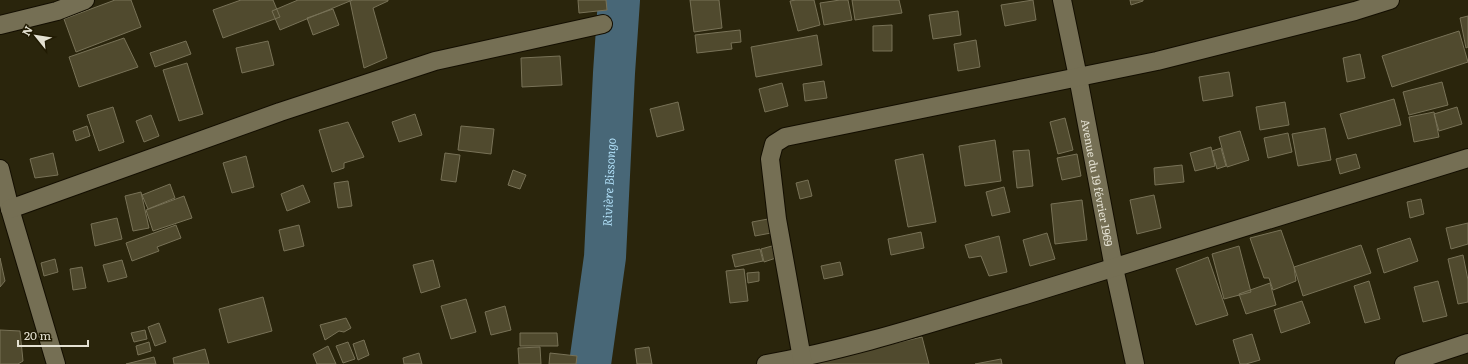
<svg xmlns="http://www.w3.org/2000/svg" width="1468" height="364" font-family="Literata,serif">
  <rect width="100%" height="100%" fill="#2a250c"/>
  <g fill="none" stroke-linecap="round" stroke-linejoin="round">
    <!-- river -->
    <path stroke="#486777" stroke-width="42" id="s1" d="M590,364L605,257L614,73L619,0"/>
  </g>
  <!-- building -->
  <path fill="#504a2e" stroke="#787257" d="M115,0H131L141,27L76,52L64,19Z
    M241,0H273L280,17L223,38L213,10Z
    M298,0H350V1L280,30L272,11Z
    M353,0H388V1L373,8L387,58L364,68L350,1Z
    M578,0H606L607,10L579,13Z
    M690,0H719L722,28L694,32Z
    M796,0H814L820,25L798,31L790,1Z
    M840,0H848L852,20L824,25L820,3Z
    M852,0H899L902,13L855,20Z
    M1033,0L1036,20L1005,26L1001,5Z
    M1130,0H1143V1L1131,5Z
    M333,9L339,25L313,35L307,18Z
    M958,11L961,35L933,39L929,15Z
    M1468,16V47L1466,48L1460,18Z
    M892,25V51H873V26Z
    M740,30L741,42L731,43L732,49L697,53L695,35Z
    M1459,31L1468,62L1392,87L1382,56Z
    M817,35L822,65L756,77L751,47Z
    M124,38L138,67L79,87L69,57Z
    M976,40L980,67L958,71L954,44Z
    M186,41L191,54L155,67L150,53Z
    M268,41L274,65L242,73L236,48Z
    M1360,54L1365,78L1347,82L1343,58Z
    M560,56L562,85L522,87L521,58Z
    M187,63L203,114L179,121L163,70Z
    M1229,72L1233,96L1203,101L1199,77Z
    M824,81L827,98L805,101L803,84Z
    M1442,82L1448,105L1409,115L1403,92Z
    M782,83L788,106L765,112L759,89Z
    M1394,99L1401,125L1348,139L1340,114Z
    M678,102L684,130L657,137L650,109Z
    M1285,102L1289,125L1260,130L1256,107Z
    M113,107L124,142L99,151L87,115Z
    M1457,107L1462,124L1439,131L1434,114Z
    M1434,112L1439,137L1414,142L1409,117Z
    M415,114L422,135L399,142L392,122Z
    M151,115L159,136L144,142L136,121Z
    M1065,118L1073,150L1058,154L1050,122Z
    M348,122L364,157L344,163V168L332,172L319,130Z
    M87,126L90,136L76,141L73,131Z
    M461,126L494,129L491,154L458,150Z
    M1325,128L1331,160L1298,166L1292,134Z
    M1240,131L1249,160L1227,167L1219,137Z
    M1288,133L1292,152L1268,158L1264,138Z
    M995,140L1001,181L965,186L959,146Z
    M1211,147L1215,166L1195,171L1190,153Z
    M1221,148L1226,166L1217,169L1212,151Z
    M1029,150L1033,186L1017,188L1013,151Z
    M53,153L58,175L35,178L30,159Z
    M445,153L460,155L456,182L441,180Z
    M923,154L936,222L908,227L895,160Z
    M1077,154L1081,176L1062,180L1057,158Z
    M1356,154L1360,168L1340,174L1336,159Z
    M246,156L254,187L232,193L223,163Z
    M1182,165L1184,182L1155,185L1154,168Z
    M513,170L526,175L520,189L508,185Z
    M808,180L812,196L800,199L796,183Z
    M348,181L352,206L338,208L334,183Z
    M170,184L175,198L148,209L142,195Z
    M303,185L310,202L287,211L281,194Z
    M1004,187L1010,212L992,216L986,192Z
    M141,192L149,228L133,231L125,196Z
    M1154,195L1161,228L1137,234L1130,200Z
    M184,196L192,218L153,231L146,210Z
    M1421,199L1424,214L1410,218L1407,202Z
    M1082,200L1087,240L1055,244L1051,204Z
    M117,218L122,239L95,246L91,224Z
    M768,219L771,233L755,236L752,222Z
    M1468,223V244L1451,249L1446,228Z
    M176,225L181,238L157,247L159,251L132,261L126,243Z
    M299,225L304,246L284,251L279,230Z
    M1281,230L1294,267L1296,281L1273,290L1269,278H1264L1250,238Z
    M921,232L924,248L891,255L888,239Z
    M1047,233L1055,259L1030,266L1023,240Z
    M999,236L1007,272L989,276L981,256L969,258L965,245Z
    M1410,238L1418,261L1384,273L1377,249Z
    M1361,245L1371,273L1303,296L1294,267Z
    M772,246L776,258L764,262L761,249Z
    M1239,246L1251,292L1224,299L1212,254Z
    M760,249L763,261L735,267L732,255Z
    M1463,255L1468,280V302L1458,304L1448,259Z
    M1208,257L1228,315L1196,325L1176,269Z
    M0,258L5,281L0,287Z
    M55,259L58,272L44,276L41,263Z
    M122,260L127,277L108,282L103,265Z
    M433,260L440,287L421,293L413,265Z
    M840,262L843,275L824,279L821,266Z
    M82,267L86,288L73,290L70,269Z
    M744,269L748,301L730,303L726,271Z
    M759,272V281L748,283L747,273Z
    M1369,281L1380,319L1365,323L1354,286Z
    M1438,281L1447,316L1423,322L1414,287Z
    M1270,283L1276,305L1246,314L1239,294Z
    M263,297L272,331L228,343L219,309Z
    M466,299L476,332L451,339L441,306Z
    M1302,301L1310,323L1281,333L1274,310Z
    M505,306L511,330L491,335L485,312Z
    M346,318L351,328L344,332L339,331L325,340L320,325Z
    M159,323L166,342L155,346L148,327Z
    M0,330L20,331L23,361L18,364H0Z
    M145,330L147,339L134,342L131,333Z
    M520,333H557L558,346H520Z
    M1252,334L1260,360L1246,364H1240L1233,340Z
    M922,337L929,364H808V363Z
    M364,340L369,355L358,360L353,344Z
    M149,342L151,351L138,355L136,346Z
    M348,342L355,359L343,363L336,346Z
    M328,346L336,364H317L313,354Z
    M540,347L541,364H519L518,348Z
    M649,347L652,364H637L635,349Z
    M205,349L209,364H174L173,358Z
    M419,353L422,364H404L403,358Z
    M550,353L577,356L576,364H549Z
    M154,357L156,364H126Z
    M1001,359L1002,364H975Z"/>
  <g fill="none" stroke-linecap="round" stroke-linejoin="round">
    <defs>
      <g id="minor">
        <path id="s2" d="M1062,0L1078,77L1114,268L1135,364"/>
        <path d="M0,25L57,11L85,0"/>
        <path d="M0,169L10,209L56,364"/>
        <path d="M10,209L280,112L435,61L603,24"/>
        <path d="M766,364C854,349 940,320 1025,295C1173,250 1320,203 1468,158"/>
        <path d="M803,364L777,219L770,159L774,144L785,137L1157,61L1355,11L1390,0"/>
        <path d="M1404,364L1468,343"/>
      </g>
    </defs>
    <!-- minor casing -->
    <use href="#minor" stroke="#130e00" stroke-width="20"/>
    <!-- minor -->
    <use href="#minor" stroke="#756f54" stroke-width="18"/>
  </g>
  <g text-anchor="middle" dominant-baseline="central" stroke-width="4" stroke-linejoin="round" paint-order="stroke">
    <!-- street labels -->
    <g font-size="11" fill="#e4e1d2" stroke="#211b03">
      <text stroke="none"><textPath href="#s2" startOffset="186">Avenue du 19 février 1969</textPath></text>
    </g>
    <!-- water labels -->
    <g font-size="12" font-style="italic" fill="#b0dff7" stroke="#211b03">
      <text stroke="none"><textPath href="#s1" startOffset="183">Rivière Bissongo</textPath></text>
    </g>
  </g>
  <!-- north arrow -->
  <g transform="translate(36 36) rotate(300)" stroke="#211b03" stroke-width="3" paint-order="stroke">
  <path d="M0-3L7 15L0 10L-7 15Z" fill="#e4e1d2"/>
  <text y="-6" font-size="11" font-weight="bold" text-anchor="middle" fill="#e4e1d2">N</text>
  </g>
  <!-- scale -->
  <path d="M18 340v6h70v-6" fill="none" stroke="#e4e1d2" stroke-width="2"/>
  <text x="24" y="340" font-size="12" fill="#e4e1d2" stroke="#211b03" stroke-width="3" paint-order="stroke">20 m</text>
</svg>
